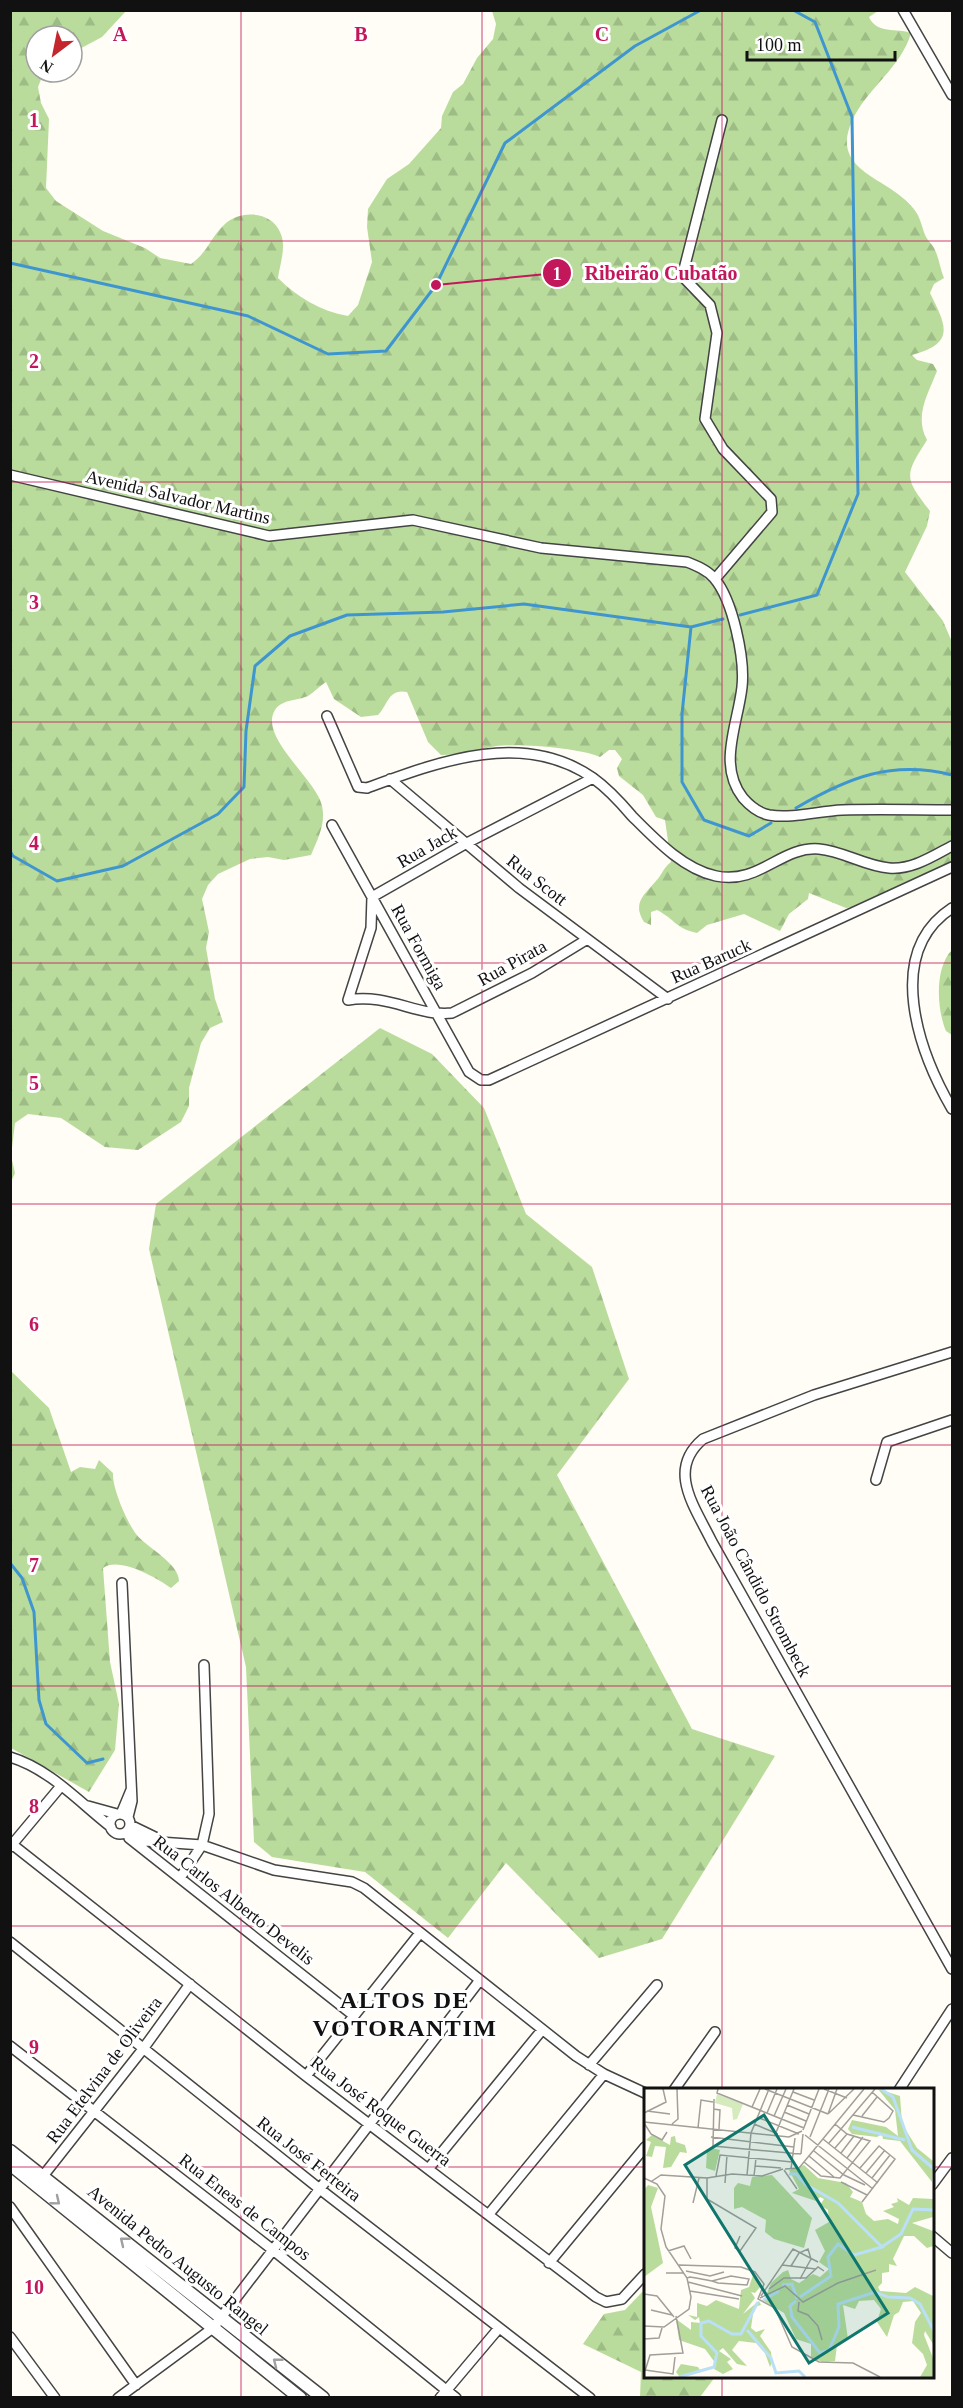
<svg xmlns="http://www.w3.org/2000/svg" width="963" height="2408" font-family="Georgia,serif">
  <defs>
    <pattern id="forest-firs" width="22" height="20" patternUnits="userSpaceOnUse" patternTransform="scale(1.5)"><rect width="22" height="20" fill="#b9dc9c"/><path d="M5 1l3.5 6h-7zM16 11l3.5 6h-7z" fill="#9ebc85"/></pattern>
  </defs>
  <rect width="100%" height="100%" fill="#fffdf5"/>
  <!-- forest -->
  <path fill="url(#forest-firs)" d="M11,11H126L102,37L72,53V36H36V72H44L38,87L41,103L49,119L46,188L56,201L103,231L145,248L160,258L191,264C208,252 210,238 224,225C238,210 271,210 280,232C287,246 280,263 278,278C297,297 320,311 348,316L358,305L372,262L367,227L368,209L387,179L409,164L441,128L442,116L453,92L463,84L477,58L493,39L496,24L492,11H878L869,17C876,34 897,28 911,33C901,68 867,88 852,121C829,172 889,177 913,208C921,217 921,226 926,237C928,241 932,244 934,248C939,257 940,269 944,278L934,284L930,293C947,327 955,343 912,355L917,360L933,364L937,371C928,394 914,416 927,440C904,476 904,477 930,511L927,526L905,572L943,621L952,642V867L862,906L846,908L809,893L808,899L789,914L780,931L744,914L707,925L697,933C675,928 676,920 657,910L651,912V925L644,922C632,903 644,895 656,881C662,875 663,868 671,862L665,820L656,817L643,795L619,776L617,768L622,759L615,750H609L600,757C582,748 518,743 496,746C477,750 461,755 441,755L428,742L407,692C388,688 388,705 378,715L361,717L334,699L326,682C320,686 314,692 308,696C297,701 282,699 275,710C258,737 317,780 322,806C326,823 318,839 311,855L284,860L268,857L250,859L218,874L208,885L202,899L209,932L206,948L215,999L223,1022L210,1028L201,1043L189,1088V1106L181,1122L138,1150L105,1147L61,1118L28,1114L15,1123L11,1156L15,1173L11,1182Z
    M952,950V1035L946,1031C937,1010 934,968 952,950Z
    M380,1028L432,1054L484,1108L526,1214L592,1267L629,1379L557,1475L692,1729L775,1756L662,1939L599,1958L506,1863L448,1938L365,1872L272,1857L254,1842L246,1667L149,1249L156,1204Z
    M11,1371L49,1408L71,1472L80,1467L95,1469L99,1460L113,1473C112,1488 127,1522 136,1534C147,1548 179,1563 179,1581L171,1588C157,1578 119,1556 103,1568L110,1662L119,1704L115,1750L89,1792L11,1748Z
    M645,2289V2376L715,2377L700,2397H640L641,2372L583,2344L604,2314L625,2310Z"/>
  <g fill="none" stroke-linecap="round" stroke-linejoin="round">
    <!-- stream -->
    <path stroke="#3f96cf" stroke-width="3" d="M10,263L248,316L328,354L386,351L436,285L505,143L635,46L701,10
      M740,615L817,595L858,494L852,117L815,22L793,10
      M723,619L691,627L682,714V782L704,820L749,836L771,823
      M796,808C849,777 892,760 952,775
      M10,851L13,856L57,881L123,866L218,814L244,787L246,731L255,666L290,636L347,615L443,612L524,604L691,627
      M10,1563L22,1578L34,1612L39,1700L46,1724L87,1763L103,1759"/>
    <defs>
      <path id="minor" d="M903,10L952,95
        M10,475L269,536L413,520L541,548L687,562C697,566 707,570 714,578C733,600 745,659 742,687C738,724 717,765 743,798C750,806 759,813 769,815C792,819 819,811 842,810C879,809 916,810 952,810
        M715,579L772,512L771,499L723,449L705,419L717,333L710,305L684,278L683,273L722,120
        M327,716L358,787L367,788C438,762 523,729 593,778C607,788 621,803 632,816C655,839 683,869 716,876C759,885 781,846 819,849C843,851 865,866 889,868C912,870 933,856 952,846
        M390,779L519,888L668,999
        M332,825L469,1072L481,1080H489L952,867
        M952,908C883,953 919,1052 952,1109
        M586,940L532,973L452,1013C418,1017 388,993 348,1000L371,928L372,897L465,844L593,778
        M952,1352L814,1395L703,1439C666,1470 695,1507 712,1542L952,1969
        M876,1480L887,1442L952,1420
        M122,1583L132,1801L128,1817
        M10,1757C50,1769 80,1803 111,1827
        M88,1806L117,1814
        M121,1814L131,1790
        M110 1824a10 10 0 1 1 20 0a10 10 0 1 1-20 0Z
        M130,1825L161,1840
        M127,1831L145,1841L202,1845L274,1870L352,1882L364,1888L576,2056L604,2074L645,2093
        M129,1838L353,2015
        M13,1845L306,2076L596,2297L606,2302L622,2299L645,2274
        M10,1847L61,1786
        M180,1878L202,1845L209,1814L204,1665
        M10,1942L321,2190L590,2398
        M10,2046L273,2250L456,2398
        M589,2065L657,1985
        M306,2076L420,1933
        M674,2090L715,2032
        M899,2090L952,2009
        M429,2168L542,2030
        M43,2176L143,2049L190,1984
        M932,2185L952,2158
        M10,2207L136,2385
        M489,2214L604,2074
        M932,2236L952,2253
        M549,2263L645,2147
        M10,2337L55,2398
        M118,2398L213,2328L480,1980
        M440,2398L499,2328"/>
      <path id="tertiary" d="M10,2151L323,2398
        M10,2164L300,2398"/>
    </defs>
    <!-- minor casing -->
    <use href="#minor" stroke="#444" stroke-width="12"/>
    <!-- tertiary casing -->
    <use href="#tertiary" stroke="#444" stroke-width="15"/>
    <!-- minor -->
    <use href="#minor" stroke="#fff" stroke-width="9"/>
    <!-- tertiary -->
    <use href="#tertiary" stroke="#fff" stroke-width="12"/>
  </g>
  <!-- one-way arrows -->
  <defs><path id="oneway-chevron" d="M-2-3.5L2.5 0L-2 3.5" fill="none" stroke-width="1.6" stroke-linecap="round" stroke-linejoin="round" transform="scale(1.5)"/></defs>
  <g stroke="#a0a0a0">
    <use href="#oneway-chevron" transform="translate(56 2201) rotate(39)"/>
    <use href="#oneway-chevron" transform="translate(124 2241) rotate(-141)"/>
    <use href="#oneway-chevron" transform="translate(277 2362) rotate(-142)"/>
  </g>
  <!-- grid -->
  <path fill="none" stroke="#c2185b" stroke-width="1.5" stroke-opacity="0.55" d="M241,10V2398M482,10V2398M722,10V2090M10,241H952M10,482H952M10,722H952M10,963H952M10,1204H952M10,1445H952M10,1686H952M10,1926H952M10,2167H645M932,2167H952M722,2376V2398"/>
  <g text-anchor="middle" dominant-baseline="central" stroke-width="6" stroke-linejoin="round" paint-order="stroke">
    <!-- street labels -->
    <g font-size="18" fill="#111" stroke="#fff">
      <text transform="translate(178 497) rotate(13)">Avenida Salvador Martins</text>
      <text transform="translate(427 847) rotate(-30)">Rua Jack</text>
      <text transform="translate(537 880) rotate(38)">Rua Scott</text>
      <text transform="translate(419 947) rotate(61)">Rua Formiga</text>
      <text transform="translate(711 961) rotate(-24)">Rua Baruck</text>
      <text transform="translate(512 963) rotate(-29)">Rua Pirata</text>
      <text transform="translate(756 1581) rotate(62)">Rua João Cândido Strombeck</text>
      <text transform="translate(234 1900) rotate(38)">Rua Carlos Alberto Develis</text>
      <text transform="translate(104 2070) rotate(-53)">Rua Etelvina de Oliveira</text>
      <text transform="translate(381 2111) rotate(37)">Rua José Roque Guerra</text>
      <text transform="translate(309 2159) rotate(38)">Rua José Ferreira</text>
      <text transform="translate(245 2207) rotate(38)">Rua Eneas de Campos</text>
      <text transform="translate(178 2260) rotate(39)">Avenida Pedro Augusto Rangel</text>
    </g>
    <!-- district labels -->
    <g font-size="24" font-weight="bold" letter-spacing="1.5" fill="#111" stroke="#fff">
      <text x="405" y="2000">ALTOS DE<tspan x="405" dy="28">VOTORANTIM</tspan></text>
    </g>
  </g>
  <!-- overview -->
  <g transform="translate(644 2088)">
    <rect width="290" height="290" fill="#fffdf5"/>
    <path d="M234,1L256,8L258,36L273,60L289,73L288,94L256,53L239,51L238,46L233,49L208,46L204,41L208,32L242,39L254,48L251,22ZM8,47L26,57L27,49L31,48L32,54L41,57L43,65L36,64L27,79L19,80L22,59L11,58L8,69L2,68L7,54L2,52ZM68,60L76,62L71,83L62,80L63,62ZM160,77L174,90L202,95L209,104L206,109L218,114L222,126L230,133L244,131L254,136L255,131L239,123L250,119L247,116L254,114L253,110L265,117L269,110L289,111V129L268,135L289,143V158L283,160L270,148H260L249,171L253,178L245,176V184L238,185V195L234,199L236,203L262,205L271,199L289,208V256L281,243L280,247L289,270V289H276L283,277L279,266L268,255L271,234L277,225L269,213L259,214L255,224L250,227L243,249L233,234L237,221L230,212L215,213L211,221L199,217L204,251L193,257L191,273L178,274L167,269V256L152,251L140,225L120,213L127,195L139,184L144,182L147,191L155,195L169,186L176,189L185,181L175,174L181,163L171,142L185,134L184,122L176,117L180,111L176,109L172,113L148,105L155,101L145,82ZM128,87L168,130L160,160L130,151L121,144L122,132L98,119L90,121V100L94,95L106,98L108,89ZM4,97L14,100L7,119L19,175L0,189V102ZM109,187L117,198L111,205L107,204L111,210L99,226L115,213L117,217L110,219L107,240L112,244L121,241L116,248L127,264L128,274L126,279L121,265L112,255L95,253L88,262L103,278L93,276L79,260L75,263L87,271L83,274L89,281L79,286L70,281L72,276L61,261L35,252L32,231L47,242V234L56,235L55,229L51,232L44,227L53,229V215L63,218L72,212L95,221L97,202L105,199ZM37,276L54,279L57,284L36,289L32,284Z" fill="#b9dc9c"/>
    <path d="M73,6L99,16L93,31L89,32L88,20L71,15Z" fill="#d5ebbd"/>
    <path fill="none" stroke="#b9e0f7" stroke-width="3" d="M237,1L249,9L268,62L290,81M208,39L261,52M145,86H152L161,96L194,115L238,159L210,167L194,156L184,169L187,188L156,209M239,158L257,146L269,121L290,122M138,197L148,196L153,211M119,212L135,203M152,213L146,218L148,229L176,265L185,262L195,239L194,216L231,204L244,209L266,210L276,216L290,243M103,242L127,270L132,285L155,283L161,289M35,289L70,279L73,265L57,248V235L65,233L88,246H97L114,214"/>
    <path fill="none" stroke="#a09f9a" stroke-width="1.5" d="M74,1L73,5L160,40M121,1L184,26M180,1L203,10M149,4L170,12M70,11L69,58L157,66M143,17L165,26M108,19L116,1M69,21L76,22L75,41M3,23L26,26M140,24L162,33M0,25L22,14L19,1M123,25L133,1M184,26L210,1M184,26L193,1M209,27L240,34L245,30L249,23L228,4M130,28L142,1M218,28L233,9M113,29L155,46M0,34L145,49L158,43M0,35L7,46L18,52L23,44M28,36L34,31L33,1M110,36L134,46M54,40L57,12L69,14M159,42L175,1M131,47L150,1M161,47L229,101M67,49L150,59M166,49L185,1M179,51L234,95M185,55L231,1M191,60L203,46M170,63L200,87L221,97M197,65L210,48M157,66L159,46M165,68L190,89M203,70L219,49M160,74L177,88L196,90L226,53L203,46L191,36M111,78L137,80M216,80L235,58L251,71L218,114M141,81L155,80L220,1M147,81L151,50M140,82L153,101M222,85L241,62M103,87L107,45L125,1M72,88L76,67L148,74M110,88L112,70M0,90L13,96L21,108L17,141L22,159L43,190L47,209L45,221L20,239L0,238M63,90L88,86L118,88L139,81M228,90L246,67M8,93L17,87L63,90V111L112,140L96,163L91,160L96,148M197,94L223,107M81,95L83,67M49,115L55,90M24,163L40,158L47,171M35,177L97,179L111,184L120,196L114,211L131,220L148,259L175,274L209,275L236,289M138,177L172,181M147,178L155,165L164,161L167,171L156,191M42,183L66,188L80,184M22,185H40M43,190L46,189L52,190L68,193L74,195L103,197L105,191L87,188L68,193M44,194L98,208M125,201L140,190H162L174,179L180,183M46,203L95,211M0,206L13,208L30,229M117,208L149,161L174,174M116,210L141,198L159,214L194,195L232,182M155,214L154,223L164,227L174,238L178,252M7,222L28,227M0,251L15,250L18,240M1,282L29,286L31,269M1,283L6,267L39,265L32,228"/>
    <path fill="#0f766e" fill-opacity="0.15" stroke="#0f766e" stroke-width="3" d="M120,27L244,225L165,275L41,77Z"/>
    <rect width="290" height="290" fill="none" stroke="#111" stroke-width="3"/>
  </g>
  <g font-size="20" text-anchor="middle" font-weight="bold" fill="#c2185b" stroke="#fff" stroke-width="6" stroke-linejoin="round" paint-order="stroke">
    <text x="120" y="41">A</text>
    <text x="361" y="41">B</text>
    <text x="602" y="41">C</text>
    <text x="34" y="127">1</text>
    <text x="34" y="368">2</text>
    <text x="34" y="609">3</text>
    <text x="34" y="850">4</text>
    <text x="34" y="1090">5</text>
    <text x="34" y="1331">6</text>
    <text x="34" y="1572">7</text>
    <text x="34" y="1813">8</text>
    <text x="34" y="2054">9</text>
    <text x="34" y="2294">10</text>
  </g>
  <!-- callouts -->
  <path fill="none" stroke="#c2185b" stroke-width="2" d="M436 285L557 273"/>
  <g fill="#c2185b" stroke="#fff" stroke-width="2">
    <circle cx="436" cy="285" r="6"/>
    <circle cx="557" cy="273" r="15"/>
  </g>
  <g font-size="18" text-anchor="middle" font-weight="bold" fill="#fff">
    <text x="557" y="280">1</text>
  </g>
  <g font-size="20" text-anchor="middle" font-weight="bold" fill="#c2185b" stroke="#fff" stroke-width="6" stroke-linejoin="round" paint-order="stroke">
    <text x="661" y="280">Ribeirão Cubatão</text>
  </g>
  <!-- border -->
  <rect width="963" height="2408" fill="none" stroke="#111111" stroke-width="24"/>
  <!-- north arrow -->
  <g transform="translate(54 54) rotate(212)"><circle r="28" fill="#ffffff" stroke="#a0a0a0" stroke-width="1.5"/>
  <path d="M0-4.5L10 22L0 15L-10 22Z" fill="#c4262e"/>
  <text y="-9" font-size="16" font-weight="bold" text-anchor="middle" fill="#111111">N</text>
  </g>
  <!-- scale -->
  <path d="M747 51v9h148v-9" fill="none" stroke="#111111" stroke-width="3"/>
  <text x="756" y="51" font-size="18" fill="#111111" stroke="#ffffff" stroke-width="4.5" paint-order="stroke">100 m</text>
</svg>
